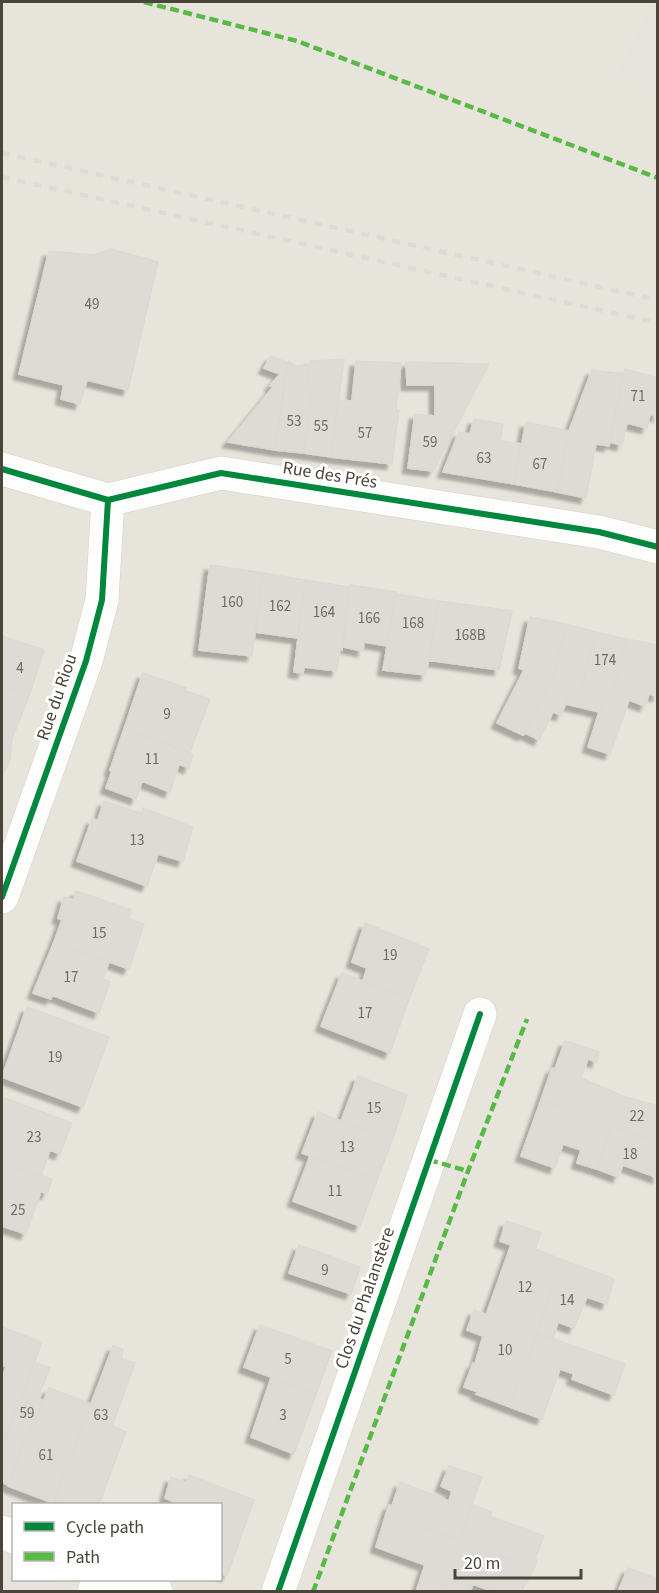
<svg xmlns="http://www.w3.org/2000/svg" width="659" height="1593" font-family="'Source Sans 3',sans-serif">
  <defs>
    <filter id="shadow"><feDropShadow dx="-5.5" dy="5.5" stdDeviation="1.5" flood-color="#0004"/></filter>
  </defs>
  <rect width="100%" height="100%" fill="#f4f2ee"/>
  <!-- residential -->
  <path fill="#e7e4dc" d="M2,2H657V1591L80,1592L45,1580H220V1504H14L13,1568L2,1564Z"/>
  <!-- industrial -->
  <path fill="#e6e2de" d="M2,1564L13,1568L14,1580H45L80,1591L2,1592Z"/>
  <!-- parking -->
  <path fill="#e6e3df" d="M654,2H658L657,98L617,73Z"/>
  <!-- building -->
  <path fill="#dedbd6" stroke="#dcd9d4" stroke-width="1.5" filter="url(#shadow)" d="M111,249L158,262L128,390L87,380L80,404L61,399L64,385L19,374L49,251L94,255Z
    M271,356L288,363L275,450L228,442L273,387L270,386L280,374L264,368Z
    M344,359L331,457L304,453L312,392H306L310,361Z
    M289,361L295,366H309L306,392H312L304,453L275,450L286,366Z
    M356,361L401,363L396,410H399L392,464L331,457L338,400L352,401Z
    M406,362L489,364L433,471L408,468L415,414L435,416V385H407Z
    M625,369L658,378V416L650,414L647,428L627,423L622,445L609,442Z
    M592,370L624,374L609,446L596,444L586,498L557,492L569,431Z
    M474,419L503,424L500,441L521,444L514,484L443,472L459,432L470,434Z
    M526,422L569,431L557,492L514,484Z
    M210,565L263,573L252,656L199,650Z
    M263,573L305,580L297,638L256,632Z
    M305,580L349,587L342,650L340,649L337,671L304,667L303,673L294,672Z
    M350,585L397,592L387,646L364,642L363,651L343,647Z
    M396,594L439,601L426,675L383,670Z
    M439,601L512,611L499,670L428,660Z
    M530,617L566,624L553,677L525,733L523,735L497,723L524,670L519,668Z
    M566,624L596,632L581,689L573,688L561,715L553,712L539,740L525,733L553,677Z
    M596,632L627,639L615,682L599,712L566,704L573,688L581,689Z
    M2,636L44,650L29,696L2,686Z
    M627,639L658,645V696L649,694L645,706L629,700L610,754L588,747L599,712L615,682Z
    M143,673L186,688L185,691L210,699L190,752L124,729Z
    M2,686L29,696L12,739L2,735Z
    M124,729L193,754L189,768L179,764L170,792L142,781L136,799L106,788L112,771L110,770Z
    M2,735L12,739L10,760L2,775Z
    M104,801L142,814L143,808L193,827L183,861L158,854L147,886L77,861L92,819L98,820Z
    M76,891L131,910L129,919L144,924L129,969L54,942L62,920L58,918L64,897L74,900Z
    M365,923L429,949L409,999L363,981L367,968L352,962Z
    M54,942L109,962L103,979L110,982L99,1013L52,995L51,999L33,993Z
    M342,973L409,999L390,1053L321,1026Z
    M27,1007L109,1037L83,1107L2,1077Z
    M565,1041L599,1052L597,1062L588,1059L581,1078L623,1096L612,1126L541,1100L552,1068L555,1069Z
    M358,1076L407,1095L392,1141L341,1121Z
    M623,1096L658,1106V1142L612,1126Z
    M2,1097L72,1123L60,1154L50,1150L41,1176L2,1162Z
    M541,1100L612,1126L597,1169L577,1163L581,1150L563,1144L555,1168L521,1156Z
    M318,1112L392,1141L377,1180L302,1153Z
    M612,1126L658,1142V1178L623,1165L618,1177L597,1169Z
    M310,1156L377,1180L360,1226L293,1201Z
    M2,1162L52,1179L47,1194L41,1191L26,1234L2,1226Z
    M506,1221L541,1233L535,1249L563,1260L537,1333L486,1315L511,1245L500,1241Z
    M299,1245L360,1267L351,1294L289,1273Z
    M563,1260L614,1279L607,1304L587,1297L574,1328L558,1322L553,1339L537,1333Z
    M474,1310L537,1333L510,1407L476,1394L478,1392L464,1387L473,1363L475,1364L483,1336L467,1330Z
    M260,1325L332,1351L316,1394L244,1367Z
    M2,1327L42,1342L2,1449V1379L6,1367L2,1365Z
    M537,1333L625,1364L614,1395L572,1379L574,1374L560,1369L542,1419L510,1407Z
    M113,1346L123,1350L121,1359L135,1363L112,1426L126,1432L99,1504H65L54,1501Z
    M34,1362L50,1368L37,1399L44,1400L33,1426L31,1425L8,1485L2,1482V1449Z
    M271,1378L316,1394L294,1454L251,1437Z
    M49,1388L91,1404L53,1503L8,1486L31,1425L33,1426Z
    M449,1466L482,1477L459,1540L386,1514L389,1505L392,1506L400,1482L449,1501L452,1491L441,1486Z
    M189,1475L254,1500L227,1576L220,1573V1504H179L165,1498L171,1477L187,1483Z
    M472,1505L492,1512L490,1516L544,1536L535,1559L537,1560L534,1569L459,1540Z
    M386,1514L459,1540L441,1592H416L425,1565L376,1547Z
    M459,1540L534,1569L530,1577L528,1576L522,1592H494L473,1584L470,1592H441Z
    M628,1568L658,1579V1592H618Z"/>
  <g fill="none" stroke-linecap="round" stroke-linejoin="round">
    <defs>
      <path id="minor" d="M2,469L108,500L221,473L599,532L658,547
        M2,897L86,661L102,600L108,500
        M2,1532L14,1537
        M118,1580L156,1592
        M94,1592L98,1580
        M278,1592L480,1014"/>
    </defs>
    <!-- minor casing -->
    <use href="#minor" stroke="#d2d0cb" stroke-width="34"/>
    <!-- minor -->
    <use href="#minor" stroke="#fdfdfc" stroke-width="33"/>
    <!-- rail -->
    <path stroke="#dbdbda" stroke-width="4.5" stroke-dasharray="8 8" stroke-linecap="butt" d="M2,153L658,300
      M2,177L658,323"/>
    <!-- quiet -->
    <path stroke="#58b947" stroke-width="4.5" stroke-dasharray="9 4.5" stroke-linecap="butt" d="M144,2L297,41L658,178
      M429,1160L468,1171
      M313,1592L468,1171L527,1019"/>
    <defs>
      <path id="cycleway" d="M2,469L108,500L221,473L599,532L658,547
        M2,897L86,661L102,600L108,500
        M278,1592L480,1014"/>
    </defs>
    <!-- cycleway casing -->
    <use href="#cycleway" stroke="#fff" stroke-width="10"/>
    <!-- cycleway -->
    <use href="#cycleway" stroke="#00873e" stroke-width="6"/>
  </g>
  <g text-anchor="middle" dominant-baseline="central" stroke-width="6" stroke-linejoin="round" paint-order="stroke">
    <!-- number labels -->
    <g font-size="15" fill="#706a61">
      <text x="92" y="304">49</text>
      <text x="638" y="396">71</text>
      <text x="294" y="421">53</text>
      <text x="321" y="426">55</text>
      <text x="365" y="433">57</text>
      <text x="430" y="442">59</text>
      <text x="484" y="458">63</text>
      <text x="540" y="464">67</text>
      <text x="232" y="602">160</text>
      <text x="280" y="606">162</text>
      <text x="324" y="612">164</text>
      <text x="369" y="618">166</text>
      <text x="413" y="623">168</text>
      <text x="470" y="635">168B</text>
      <text x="605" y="660">174</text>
      <text x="20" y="668">4</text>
      <text x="167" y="714">9</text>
      <text x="152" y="759">11</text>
      <text x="137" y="840">13</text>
      <text x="99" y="933">15</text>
      <text x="390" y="955">19</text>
      <text x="71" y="977">17</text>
      <text x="365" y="1013">17</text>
      <text x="55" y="1057">19</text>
      <text x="374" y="1108">15</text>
      <text x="637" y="1116">22</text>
      <text x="34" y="1137">23</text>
      <text x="347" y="1147">13</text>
      <text x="630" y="1154">18</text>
      <text x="335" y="1191">11</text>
      <text x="18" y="1210">25</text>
      <text x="325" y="1270">9</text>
      <text x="525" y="1287">12</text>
      <text x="567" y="1300">14</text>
      <text x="505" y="1350">10</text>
      <text x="288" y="1359">5</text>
      <text x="27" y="1413">59</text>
      <text x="101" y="1415">63</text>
      <text x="283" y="1415">3</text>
      <text x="46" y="1455">61</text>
    </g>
    <!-- street labels -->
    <g font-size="18" fill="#4b4439" stroke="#fff">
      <text transform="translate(330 475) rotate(9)">Rue des Prés</text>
      <text transform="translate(57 697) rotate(-71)">Rue du Riou</text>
      <text transform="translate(365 1298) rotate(-71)">Clos du Phalanstère</text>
    </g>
  </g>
  <!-- border -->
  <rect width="659" height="1593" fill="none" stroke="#4b4439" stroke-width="6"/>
  <!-- legend -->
  <rect x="12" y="1503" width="210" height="78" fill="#ffffff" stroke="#b7b4b0" stroke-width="1.5"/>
  <rect x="24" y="1522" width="30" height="9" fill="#00873e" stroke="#b7b4b0" stroke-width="1.5"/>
  <text x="66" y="1533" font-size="18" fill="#4b4439">Cycle path</text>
  <rect x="24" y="1552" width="30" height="9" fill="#58b947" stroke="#b7b4b0" stroke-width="1.5"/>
  <text x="66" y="1563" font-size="18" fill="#4b4439">Path</text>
  <!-- scale -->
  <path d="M455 1569v9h126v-9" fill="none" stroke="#4b4439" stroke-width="3"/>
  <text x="464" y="1569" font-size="18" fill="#4b4439" stroke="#ffffff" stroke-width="4.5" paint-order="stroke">20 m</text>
</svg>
